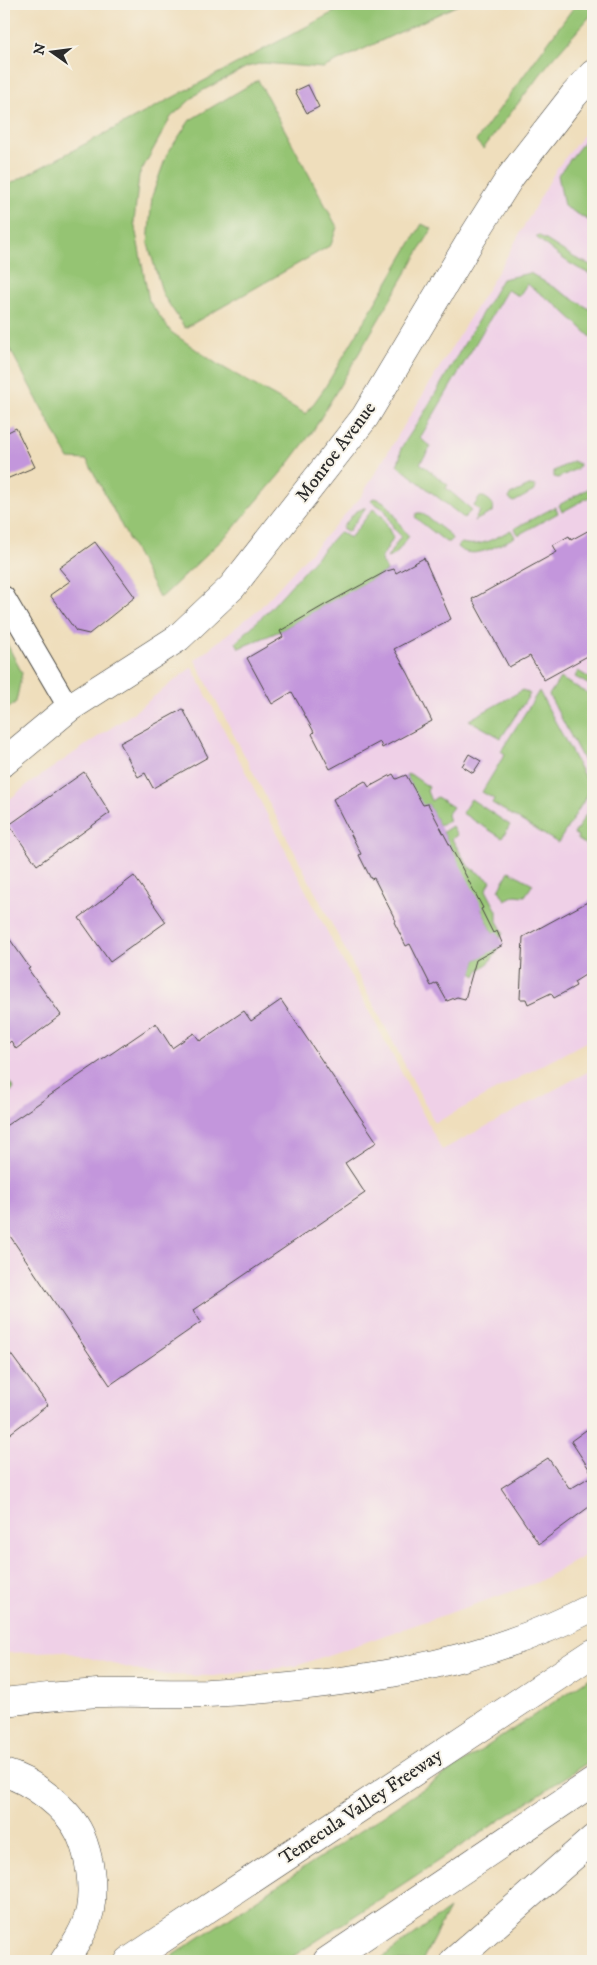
<svg xmlns="http://www.w3.org/2000/svg" width="597" height="1965" font-family="'IM FELL DW Pica',serif">
  <rect width="100%" height="100%" fill="#f7f3e8"/>
  <filter id="ink" filterUnits="userSpaceOnUse"><feTurbulence type="fractalNoise" baseFrequency=".02" numOctaves="2"/><feDisplacementMap in="SourceGraphic" scale="10" xChannelSelector="R" yChannelSelector="G"/><feConvolveMatrix kernelMatrix="1 2 1 2 8 2 1 2 1" color-interpolation-filters="sRGB"/></filter>
  <filter id="wash" filterUnits="userSpaceOnUse"><feTurbulence type="fractalNoise" baseFrequency=".0096" numOctaves="4" result="noise"/><feDisplacementMap in="SourceGraphic" scale="20" xChannelSelector="R" yChannelSelector="G"/><feGaussianBlur stdDeviation="1.12" result="paint"/><feColorMatrix in="noise" values="0 0 0 0 0 0 0 0 0 0 0 0 0 0 0 0 0 1.4 0 .05"/><feComposite in="paint" operator="in"/></filter>
  <g filter="url(#wash)">
    <rect width="100%" height="100%" fill="#efdebc"/>
    <!-- built -->
    <path fill="#efd0e7" d="M593,123V1038L435,1123L195,660L260,608L360,498L502,265L557,168Z
      M192,667L308,895L442,1150L593,1069V1551L536,1583L296,1666L214,1676L165,1675L137,1670L62,1651L4,1653V1096L14,1089L4,1074V804L27,785L133,713Z"/>
    <!-- green -->
    <path fill="#95c473" stroke="#60784f" d="M349,4H460L323,68L263,63L247,67L198,93L171,117L139,175L134,222L149,301L171,332L217,364L306,414L324,389L422,224L432,229L313,431L286,467L232,530L162,597H159L87,460L69,459L4,338V187Z
      M576,4H593V13L549,63L483,149L476,141Z
      M258,80L337,227L331,245L185,328L163,295L148,244L152,196L167,154L190,120Z
      M593,130V223L564,206L558,175Z
      M538,235L575,258L593,266V275C571,267 554,252 536,237Z
      M530,273L593,311V339L559,307L527,284L519,296L507,290L420,438L431,447L420,463L448,485L446,488L472,510L464,518L397,465L400,458L401,448L424,413L502,279Z
      M573,461L579,464L578,468L558,478L554,477V471Z
      M531,485L535,486L534,491L514,502L509,499L510,495Z
      M593,486V495L562,512L559,505Z
      M480,497H484C491,501 495,504 493,512L474,521L480,511L474,506Z
      M373,498C393,500 396,524 409,536L395,555L387,558L401,536L394,529L385,510L371,501Z
      M366,507L348,532L342,528L355,512Z
      M555,507L558,513L518,535L515,528Z
      M373,509L383,517L393,538L381,559L387,571L328,603L280,631L239,648L236,642L268,611L339,532L350,538Z
      M417,513H422L449,534L452,539L450,542H446L418,520L415,517Z
      M511,530L515,537C500,544 473,562 457,547L458,545L462,543C480,548 495,538 511,530Z
      M4,638L22,673L16,702L4,712Z
      M578,671L593,680V687L575,677Z
      M560,678L593,696V778L549,695Z
      M523,690L530,694L501,738L469,720Z
      M539,691L591,789L558,843L492,803L494,799L482,792L505,754L501,751Z
      M410,774L429,787L427,791L431,801L437,797L453,807L447,815L449,821L439,825L428,804L422,806L406,775Z
      M471,799L510,825L502,838L462,813Z
      M593,803V849L577,839L578,836L574,834Z
      M452,826L457,835L452,839L468,866L491,881L486,890L497,911V921L503,932L500,939L493,933L443,832Z
      M509,871L533,884L525,896L515,895L505,900L499,890Z
      M500,946L490,962L479,970L476,976L472,973L476,960Z
      M4,1074L14,1089L4,1096Z
      M593,1676V1759L286,1961H164Z
      M449,1909L422,1961H378Z"/>
    <g id="blocks">
      <!-- building -->
      <path fill="#c396dc" d="M308,85L319,107L307,113L295,91Z
        M16,428L35,467L4,480V434Z
        M593,528V653L544,680L530,656L509,667L472,599L557,552L553,545L569,536L571,540Z
        M95,542L135,597L89,634L76,631L50,595L70,581L59,568Z
        M424,558L451,619L394,649L408,673L432,721L382,748L380,742L330,769L312,734L314,732L292,692L272,704L247,658L283,637L280,631L328,603L387,571L394,569L396,573Z
        M183,709L208,757L153,788L145,773L138,777L120,743Z
        M469,754L481,761L473,773L462,766Z
        M84,772L110,813L37,865L9,825Z
        M393,774L396,779L406,775L423,805L428,804L483,908L481,909L493,933L497,931L503,945L476,960L465,999L457,997L447,1001L437,983L431,986L410,944L406,946L394,922L396,921L374,878L371,879L359,855L361,854L333,799L365,781L369,787Z
        M134,876L166,922L110,962L79,918Z
        M593,899V970L574,982L576,986L554,998L551,993L528,1004L526,999H520L523,937Z
        M4,931L30,968L28,969L61,1015L16,1049L11,1041L4,1047Z
        M281,1000L377,1142L345,1163L365,1193L193,1310L201,1322L110,1385L4,1227V1127L156,1023L172,1048L194,1033L200,1041L244,1011L251,1021Z
        M4,1345L48,1405L4,1438Z
        M593,1425V1504L539,1544L501,1488L548,1458L570,1489L593,1475L571,1441Z"/>
    </g>
  </g>
  <g filter="url(#ink)">
    <use href="#blocks" fill-opacity="0" stroke="#484641" stroke-width="1"/>
    <g fill="none" stroke-linecap="round" stroke-linejoin="round">
      <defs>
        <path id="street" d="M4,597L69,708"/>
        <path id="secondary" d="M4,762L69,708L178,638L232,587L365,417L469,243L511,176L574,95L593,74"/>
        <path id="highway" d="M4,1702C35,1698 66,1695 98,1693C135,1692 171,1694 208,1693C339,1686 476,1668 593,1607
          M4,1773C31,1780 68,1808 80,1834C90,1857 94,1886 90,1910C86,1929 75,1945 64,1961
          M129,1961L593,1653
          M327,1961L593,1782
          M454,1961L593,1839"/>
      </defs>
      <!-- street casing -->
      <use href="#street" stroke="#484641" stroke-width="23"/>
      <!-- secondary casing -->
      <use href="#secondary" stroke="#484641" stroke-width="29"/>
      <!-- highway casing -->
      <use href="#highway" stroke="#484641" stroke-width="29"/>
      <!-- street -->
      <use href="#street" stroke="#fff" stroke-width="21"/>
      <!-- secondary -->
      <use href="#secondary" stroke="#fff" stroke-width="28"/>
      <!-- highway -->
      <use href="#highway" stroke="#fff" stroke-width="28"/>
    </g>
  </g>
  <g text-anchor="middle" dominant-baseline="central" stroke-width="4" stroke-linejoin="round" paint-order="stroke">
    <!-- street labels -->
    <g font-size="19" fill="#2b2b2b" stroke="#f7f3e8">
      <text transform="translate(336 452) rotate(-53)">Monroe Avenue</text>
      <text transform="translate(361 1807) rotate(-34)">Temecula Valley Freeway</text>
    </g>
  </g>
  <!-- margin -->
  <rect width="597" height="1965" fill="none" stroke="#f7f3e8" stroke-width="20"/>
  <!-- north arrow -->
  <g transform="translate(52 52) rotate(284)" stroke="#f7f3e8" stroke-width="4" paint-order="stroke">
  <path d="M0-4L9 19L0 12L-9 19Z" fill="#2b2b2b"/>
  <text y="-8" font-size="14" font-weight="bold" text-anchor="middle" fill="#2b2b2b">N</text>
  </g>
</svg>
